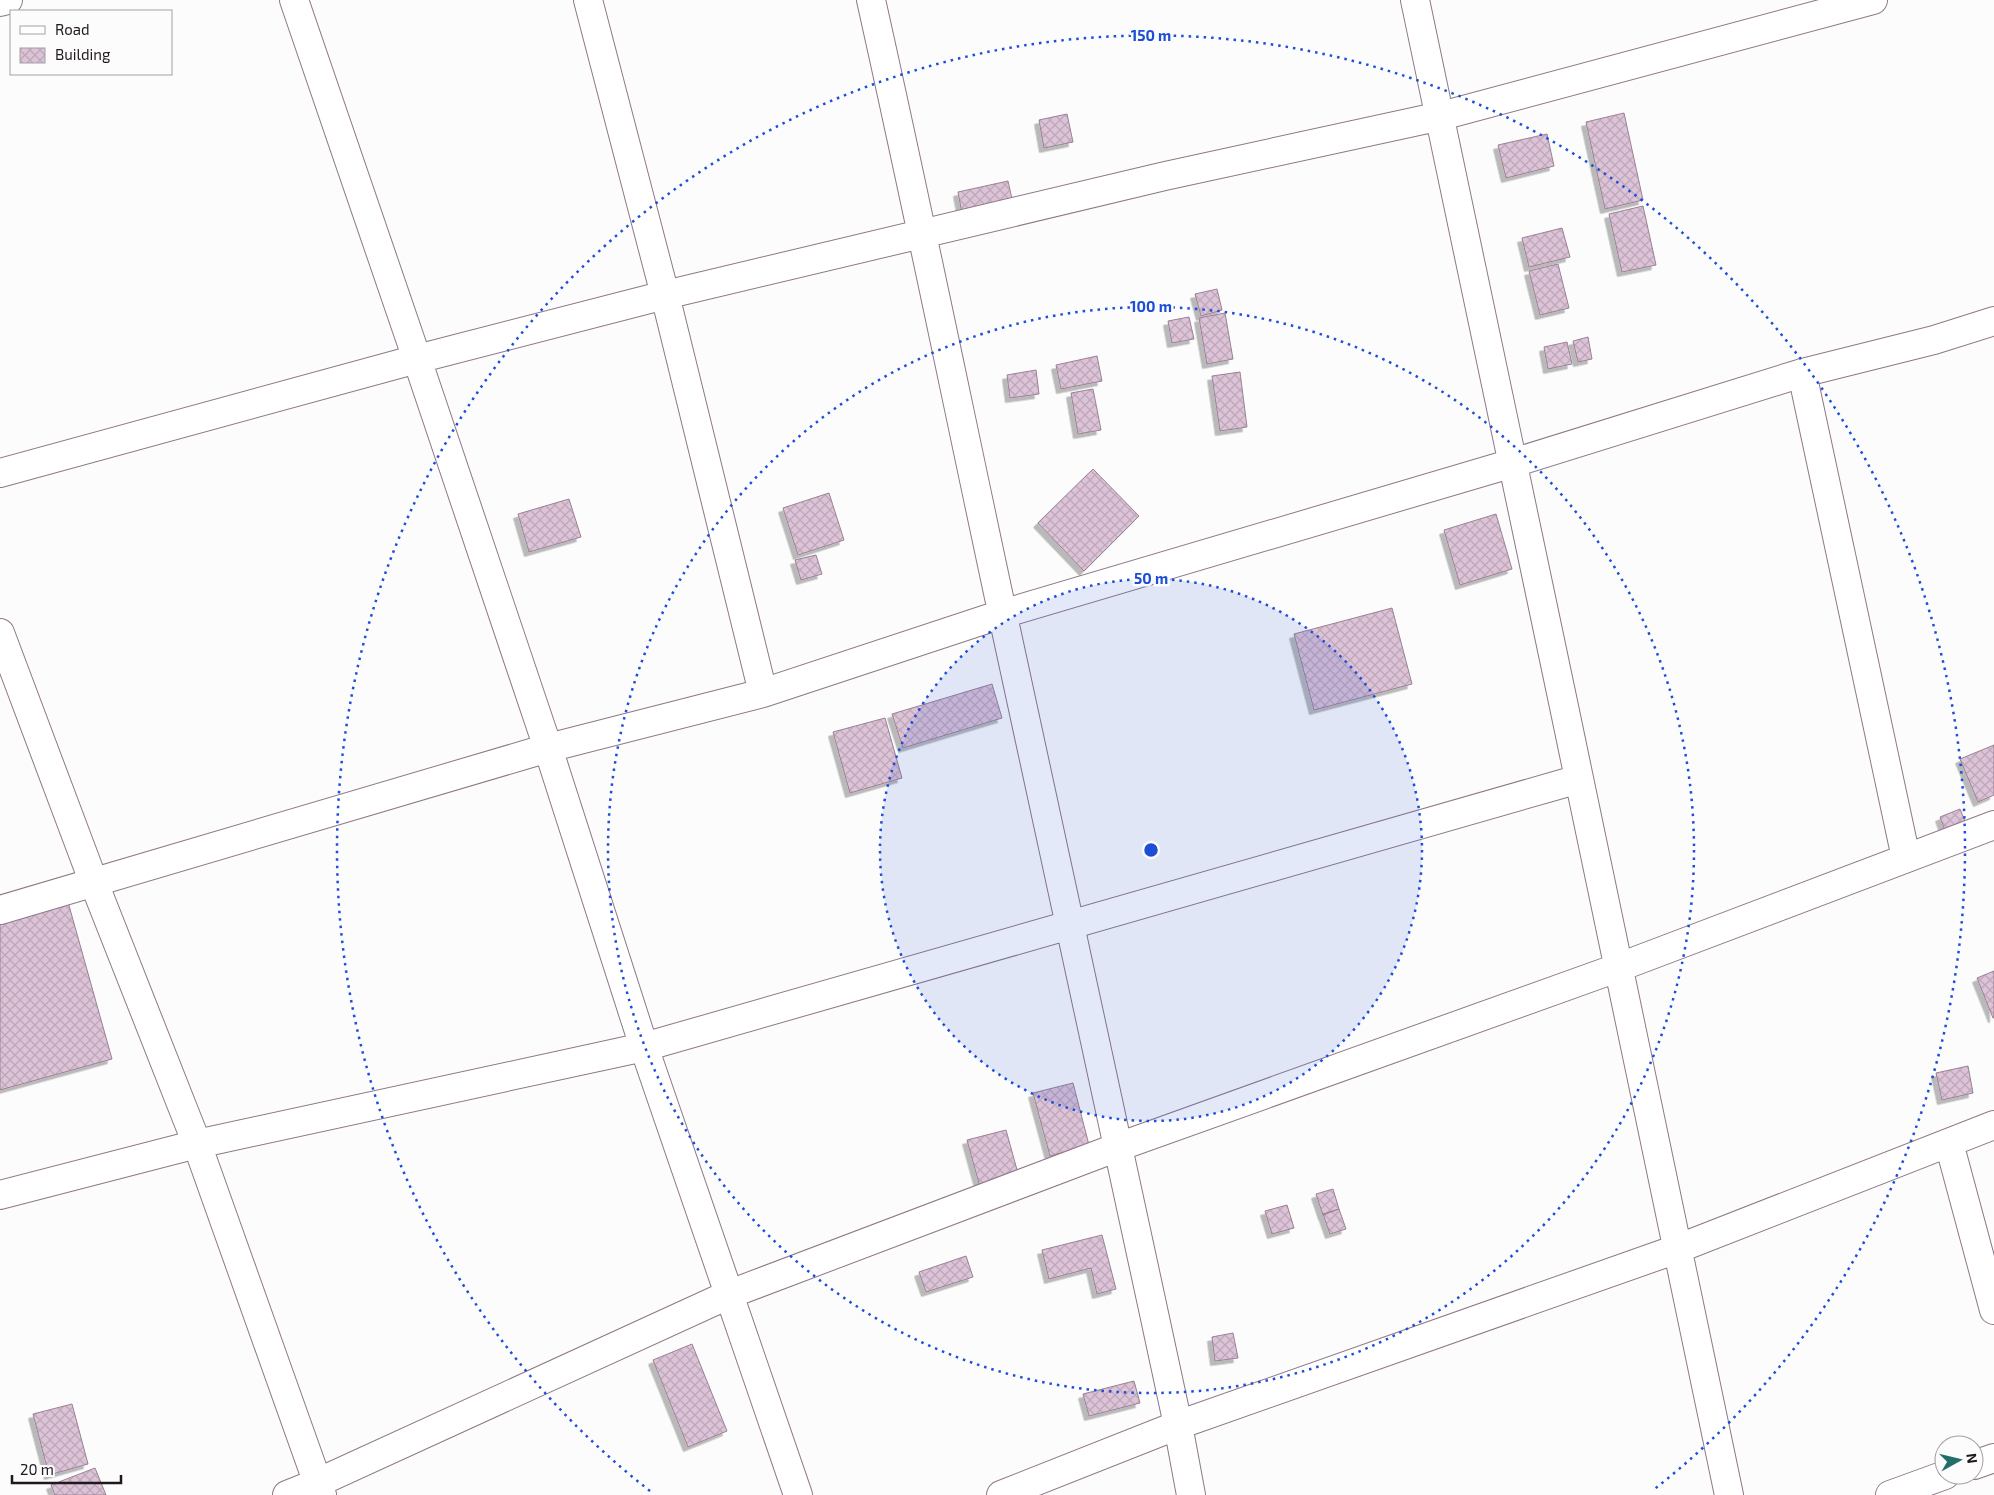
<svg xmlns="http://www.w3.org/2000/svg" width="1994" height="1495" font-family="'Exo 2',sans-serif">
  <defs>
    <pattern id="building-cross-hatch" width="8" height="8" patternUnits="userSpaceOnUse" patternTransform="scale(1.25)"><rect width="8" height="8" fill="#ddc3d7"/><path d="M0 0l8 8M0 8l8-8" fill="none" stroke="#bda7b8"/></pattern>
    <filter id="shadow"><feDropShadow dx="-4.5" dy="4.5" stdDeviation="0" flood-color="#0004"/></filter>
  </defs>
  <rect width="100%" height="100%" fill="#fbfcfb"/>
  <!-- building -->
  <path fill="url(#building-cross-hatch)" stroke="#9a8194" filter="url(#shadow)" d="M1624,113L1643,200L1605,209L1586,122Z
    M1067,114L1073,142L1044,148L1039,120Z
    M1547,134L1554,166L1506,178L1498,145Z
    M1008,181L1014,208L963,219L958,192Z
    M1643,206L1656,265L1622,272L1609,214Z
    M1562,228L1570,257L1529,267L1522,238Z
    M1558,264L1569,308L1540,315L1529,271Z
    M1217,289L1222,310L1201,316L1195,294Z
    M1225,313L1233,359L1207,364L1199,318Z
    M1189,317L1194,339L1172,343L1168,321Z
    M1588,337L1592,359L1578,362L1573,341Z
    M1567,342L1572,364L1548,369L1544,347Z
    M1097,356L1102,381L1061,389L1056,365Z
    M1036,370L1039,394L1010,398L1007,375Z
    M1240,372L1247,427L1220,431L1212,376Z
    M1093,389L1101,430L1078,434L1071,393Z
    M1093,469L1139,516L1084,571L1038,523Z
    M829,493L844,540L798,555L783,508Z
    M569,499L581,537L529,552L518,514Z
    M1496,514L1512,569L1460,585L1444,530Z
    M816,555L822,574L801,580L795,560Z
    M1392,608L1412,684L1314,710L1294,634Z
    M992,684L1002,718L903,748L892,714Z
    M885,718L902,778L850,793L833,732Z
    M1994,745V795L1978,802L1960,759Z
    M1960,809L1969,831L1948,839L1940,817Z
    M68,902L112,1059L0,1090V921Z
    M1994,971V1018H1993L1977,978Z
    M1968,1066L1973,1093L1942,1100L1936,1073Z
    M1073,1083L1089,1145L1050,1156L1033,1093Z
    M1006,1130L1019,1177L980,1187L967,1140Z
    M1333,1189L1339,1209L1323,1215L1316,1194Z
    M1287,1205L1294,1228L1272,1234L1265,1211Z
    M1339,1209L1346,1229L1330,1234L1323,1214Z
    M1102,1235L1116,1289L1097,1294L1091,1268L1049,1279L1042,1250Z
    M966,1256L973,1277L926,1292L919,1272Z
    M1233,1333L1238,1358L1215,1361L1212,1337Z
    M692,1344L727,1431L688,1447L653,1360Z
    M1134,1381L1140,1403L1089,1416L1083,1394Z
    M72,1404L88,1464L49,1475L33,1414Z
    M95,1468L106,1495H55L51,1485Z"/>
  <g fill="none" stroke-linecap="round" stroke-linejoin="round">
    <defs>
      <path id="minor" d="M294,0L417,359L548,748L644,1047L798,1495
        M588,0L665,295L763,693
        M871,0C917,205 959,411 1003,616C1061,885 1120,1155 1178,1425L1191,1495
        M1415,0C1524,497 1621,998 1729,1495
        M1802,373L1906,858
        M0,473L417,359L665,295L1165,176L1441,116L1873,0
        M0,633L94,883L197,1144L322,1495
        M0,910L548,748L763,693L1002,614L1513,463L1802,373L1934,340L1994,321
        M1949,1143L1994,1310
        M0,1195L197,1144L644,1047L1579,779
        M1974,1465L1994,1458
        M287,1495L317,1483L730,1294L1118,1147L1617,968L1994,825
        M1001,1495L1178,1425L1677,1249L1994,1125
        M1890,1495L1945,1475"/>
      <path id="tertiary" d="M0,2L8,0"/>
    </defs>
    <!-- minor casing -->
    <use href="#minor" stroke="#8f778a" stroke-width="30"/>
    <!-- tertiary casing -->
    <use href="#tertiary" stroke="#8f778a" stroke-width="30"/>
    <!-- minor -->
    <use href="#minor" stroke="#fff" stroke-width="28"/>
    <!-- tertiary -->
    <use href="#tertiary" stroke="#fff" stroke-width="28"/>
  </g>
  <!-- distance rings -->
  <circle cx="1151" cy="850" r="271" fill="#1d4ed8" fill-opacity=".12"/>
  <g fill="none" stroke="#1d4ed8" stroke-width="2.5" stroke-dasharray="2.5 5">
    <circle cx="1151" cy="850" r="271"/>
    <circle cx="1151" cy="850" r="543"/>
    <path d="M650 1491A814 814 0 1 1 1652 1491"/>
  </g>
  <circle cx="1151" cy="850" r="8" fill="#1d4ed8" stroke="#fbfcfb" stroke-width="2.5"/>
  <g font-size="15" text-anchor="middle" font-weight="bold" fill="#1d4ed8" stroke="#fbfcfb" stroke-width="5" stroke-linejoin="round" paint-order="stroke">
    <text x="1151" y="41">150 m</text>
    <text x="1151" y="312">100 m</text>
    <text x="1151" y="584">50 m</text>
  </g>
  <!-- legend -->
  <rect x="10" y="10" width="162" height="65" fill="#fbfcfb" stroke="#a4a1a3"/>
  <rect x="20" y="26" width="25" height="8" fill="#ffffff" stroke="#a4a1a3"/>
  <text x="55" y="35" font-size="15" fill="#21181f">Road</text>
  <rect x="20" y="48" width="25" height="15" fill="url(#building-cross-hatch)" stroke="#a4a1a3"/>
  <text x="55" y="60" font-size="15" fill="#21181f">Building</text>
  <!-- north arrow -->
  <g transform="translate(1959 1460) rotate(82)"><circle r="24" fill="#fbfcfb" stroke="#a4a1a3"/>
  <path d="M0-4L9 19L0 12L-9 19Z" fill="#236e6a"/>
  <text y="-8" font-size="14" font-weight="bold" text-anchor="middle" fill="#21181f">N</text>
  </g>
  <!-- scale -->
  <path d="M12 1475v8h109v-8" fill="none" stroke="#21181f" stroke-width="2.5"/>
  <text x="20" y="1475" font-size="15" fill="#21181f" stroke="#fbfcfb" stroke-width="4" paint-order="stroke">20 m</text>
</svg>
